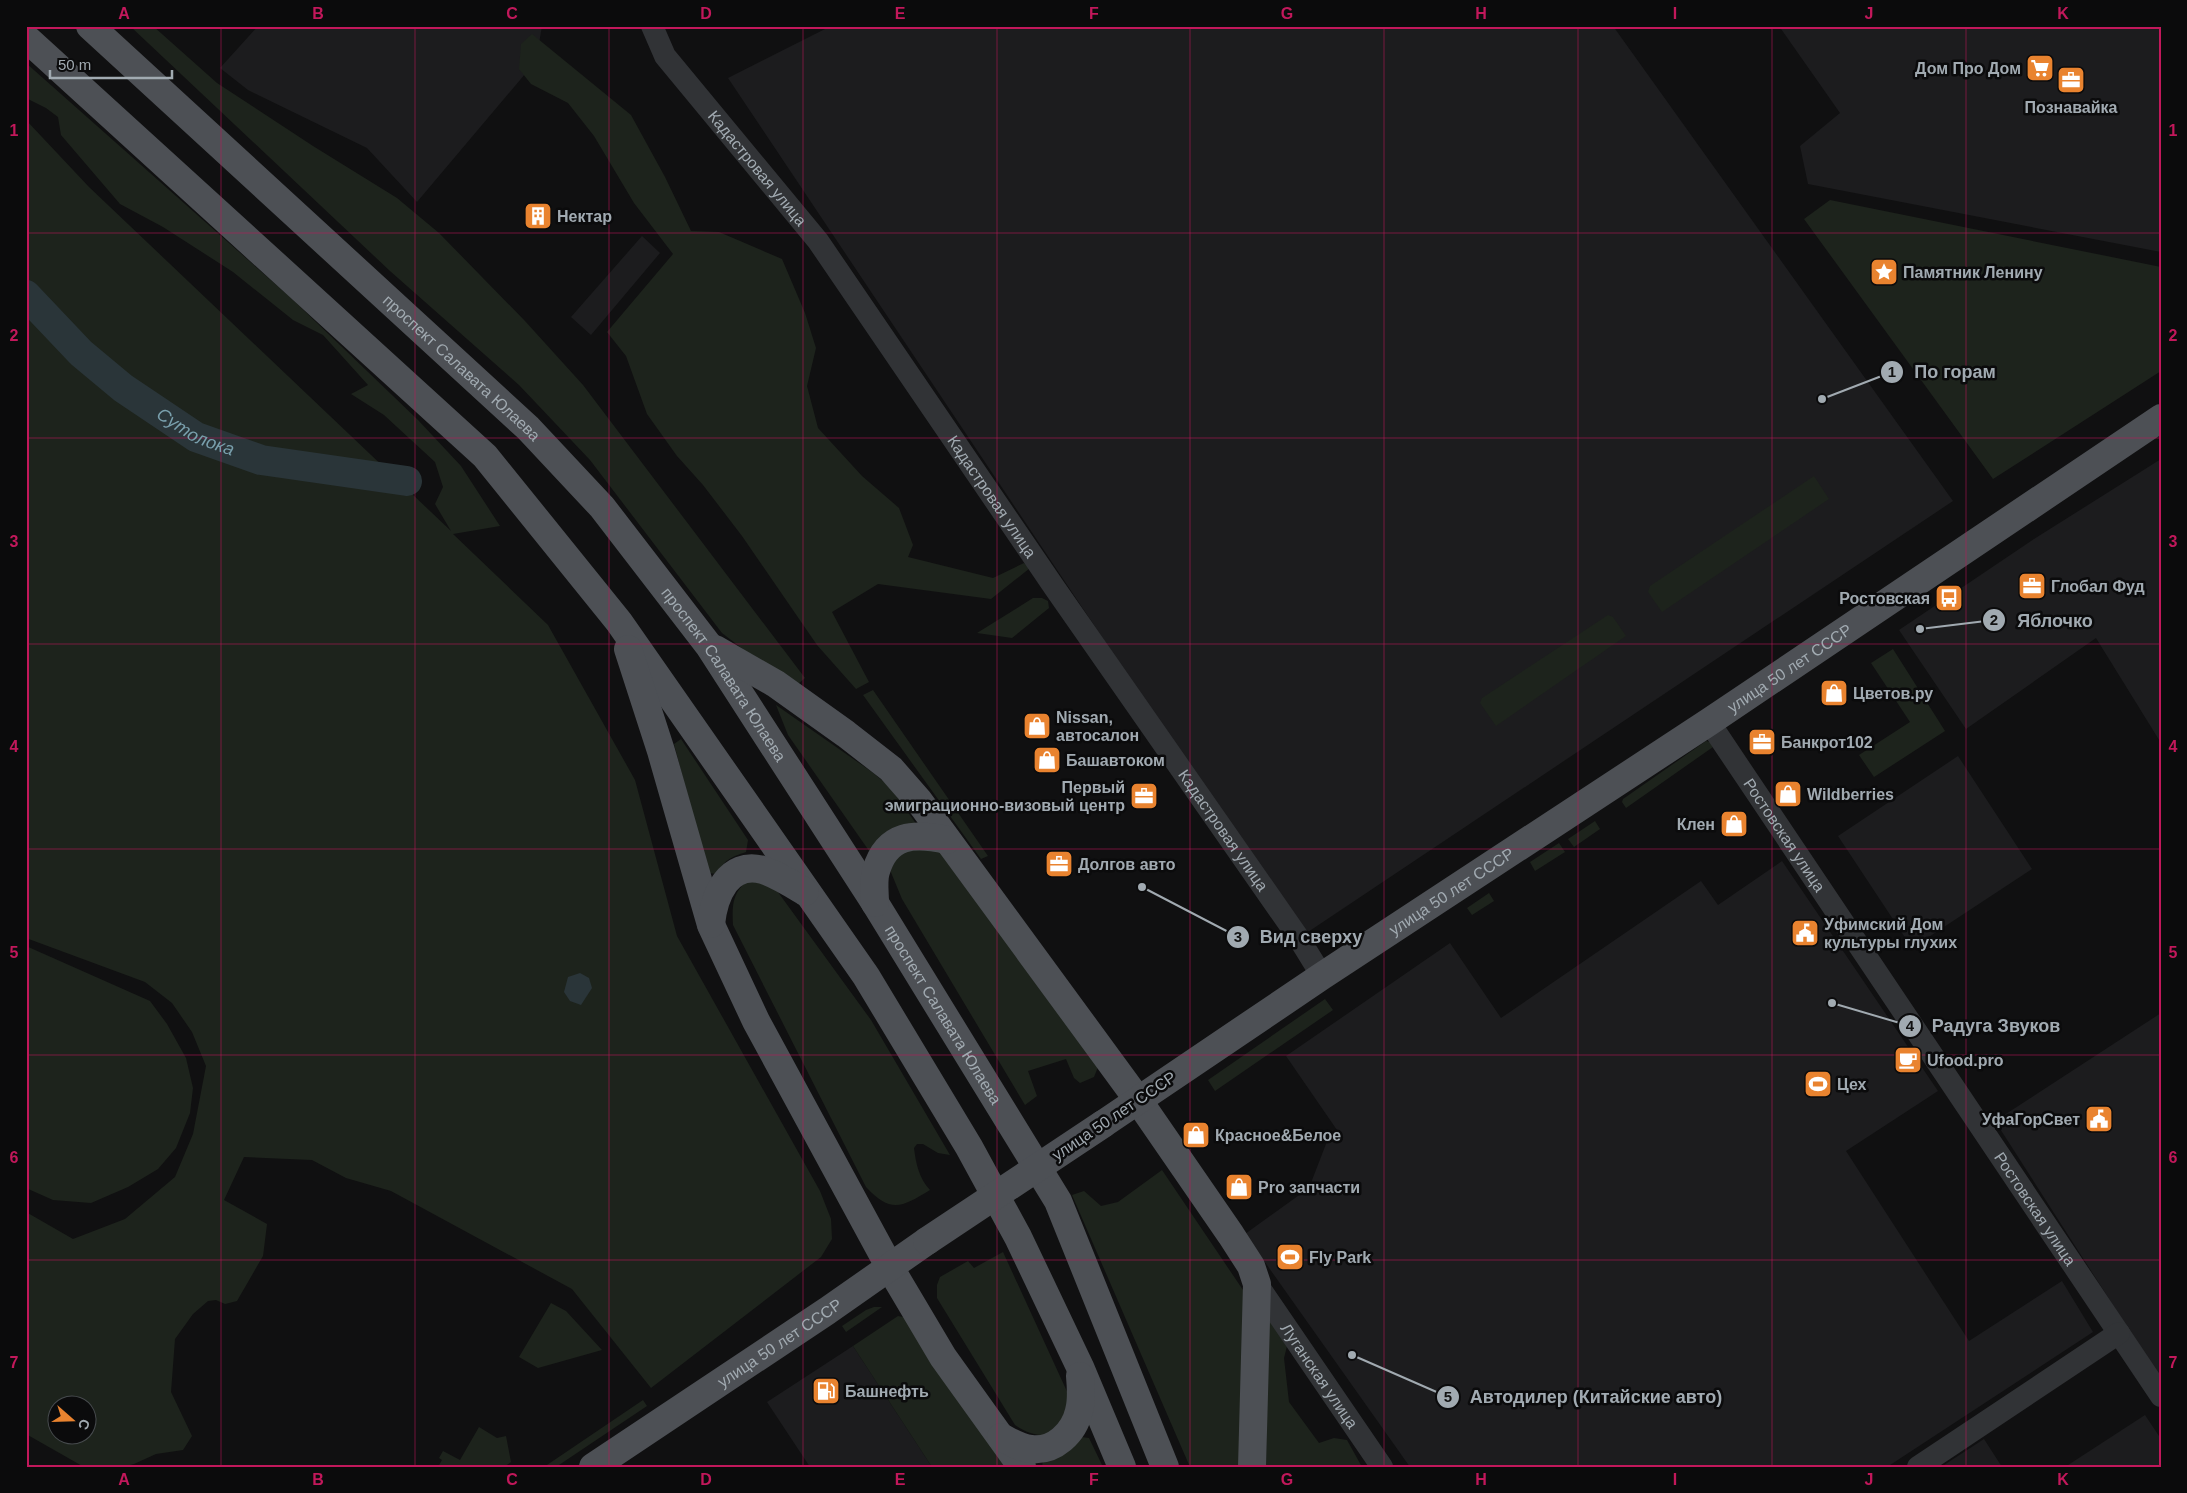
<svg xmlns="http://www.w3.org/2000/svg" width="2187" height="1493" font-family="Arial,sans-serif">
  <rect width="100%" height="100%" fill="#101011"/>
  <!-- built -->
  <path fill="#1c1c1e" d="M258,26H542L536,61L417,202L367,148L248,90L220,68Z
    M831,26H1613L1953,501L1302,936L728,78Z
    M1779,26H2161V252L1808,184L1800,146L1840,113Z
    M642,236L660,253L591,335L571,317Z
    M2161,459V743L2096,638L1966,729L1899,630L2034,539Z
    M1958,756L2032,869L1912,948L1838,836Z
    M1782,861L1938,1091L1846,1151L1969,1341L2062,1281L2093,1332L1887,1467H1410L1245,1234L1309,1188L1331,1131L1337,1130L1286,1056L1450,943L1501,1018L1701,881L1718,905Z
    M2161,1013V1380L1995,1121Z
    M853,1346L932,1467H810L767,1402Z
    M2145,1415L2161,1439V1467H2065Z
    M1984,1439L2002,1467H1941Z"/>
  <!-- green -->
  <path fill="#1d231c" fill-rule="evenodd" d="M130,26H153L217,83L313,146L397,198L439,233L525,321L583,385L805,678L798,684L784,681L722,633L590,460L519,385L390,271Z
    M532,34L631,115L665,177L691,231L719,232L782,259L805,313L816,348L807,386L818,428L862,476L899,508L913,545L908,557L993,578L1024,563L1030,568L991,599L878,584L832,612L869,682L856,689L817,645L742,536L703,485L677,456L647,414L626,356L607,332L673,254L634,203L594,136L568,103L531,84L519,69L521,44Z
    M26,63L291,298L418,420L461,466L500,526L453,534L548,625L635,780L677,936L820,1191L831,1219L832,1239L821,1257L651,1388L572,1289L391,1191L346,1178L312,1160L244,1157L224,1200L267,1224L263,1256L237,1301L225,1304L216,1300L208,1301L193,1314L175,1339L171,1392L192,1436L183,1450L156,1454L134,1464L122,1467H84L26,1434V1212L73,1239L125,1219L175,1177L193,1134L206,1066L192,1032L172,1003L145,982L26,938V120L89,187L451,531L435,504L443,487L435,462L384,415L351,394L368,385L323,335L293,320L233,272L163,227L120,204L61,135L58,117L46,108L26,98ZM58,1406H88V1436H58Z
    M1830,200L2161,267V371L1993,479L1804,219Z
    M1814,476L1829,499L1662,612L1648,592L1650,586Z
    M1033,598H1042L1048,601L1049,608L1012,638L977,633Z
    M1608,615L1613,617L1626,636L1496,726L1480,703L1482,698Z
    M1893,649L1945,731L1874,777L1859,755L1910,722L1871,663Z
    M873,690L988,856L981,859L863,695Z
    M776,705L872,772L890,787L917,825L872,855L788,735Z
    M681,739L748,840L746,852C731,857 724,860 717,874L708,873L674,744Z
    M1706,741L1710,742L1713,747L1626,808L1622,802L1623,799Z
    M1595,821L1600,829L1574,847L1568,839Z
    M1559,843L1565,852L1535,871L1530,862Z
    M946,848L1098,1067L1094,1077L1080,1083L1074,1078L1066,1059L1028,1071L1037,1096L1025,1105L902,899L890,870L901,851Z
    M747,881H761L775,888L871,1020L950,1155L938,1153L923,1144H917L914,1148C916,1164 919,1178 930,1190C902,1207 891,1214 866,1187L733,925C732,907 732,893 747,881Z
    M1489,893L1494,901L1472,915L1467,908Z
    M26,946L150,1001L167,1024L186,1058L193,1088L190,1113L176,1148L158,1169L128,1187L91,1203L53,1200L26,1188Z
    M1325,999L1333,1010L1215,1091L1208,1080Z
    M1162,1170L1243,1290L1250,1315L1245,1467H1190L1072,1195L1084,1191L1101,1206L1118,1202Z
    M1003,1252L1070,1398V1409L1051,1435C1037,1436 1027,1433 1015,1425L937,1298V1285L940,1277L968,1261L974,1268Z
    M551,1303L566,1311L602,1350L538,1368L519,1357Z
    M874,1307H882L846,1332L842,1326L866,1310Z
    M1268,1310L1288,1342L1284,1358L1289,1402L1319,1443L1334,1438L1347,1440L1362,1467H1266Z
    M898,1316L908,1318L1015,1467H932L853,1346Z
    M643,1400L647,1406L556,1467H544Z
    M479,1427L497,1438L506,1436L511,1462L504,1467H438L442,1460L439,1458L443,1451L460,1460Z
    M1081,1437L1089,1438L1103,1467H1042L1043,1460Z"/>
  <!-- water -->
  <path fill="#2a3539" d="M580,973L589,978L592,988L581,1005L570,1001L564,992L568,977Z"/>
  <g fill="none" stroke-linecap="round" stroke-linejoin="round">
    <!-- river -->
    <path stroke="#2a3539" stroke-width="30" id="s1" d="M26,295L81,353L123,388L196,437L261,460L407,481"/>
    <!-- minor -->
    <g stroke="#313336" stroke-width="22">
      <path id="s2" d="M652,26L665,56L818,241L1054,587L1298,937L1322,976"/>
      <path id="s3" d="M1709,722L2161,1396"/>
      <path id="s4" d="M1257,1284L1382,1467"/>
      <path d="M1918,1467L2119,1333"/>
    </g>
    <!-- major -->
    <g stroke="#4d5055" stroke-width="28">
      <path id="s5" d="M90,26L528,428L602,507L709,646L875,903L1058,1201L1165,1467"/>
      <path d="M26,38L485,456L619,622L866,976L969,1147L1018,1237L1080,1367L1122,1467"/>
      <path d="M628,649L661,751L711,925L756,1021L889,1266L943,1357L1022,1467"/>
      <path d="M715,649L776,684L846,734L891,769L919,801L1138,1100L1231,1235L1251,1266L1257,1284L1252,1467"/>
      <path d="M875,903C875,893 873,880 876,871C887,833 915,833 947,840"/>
      <path d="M711,924C714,896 728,860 763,870C778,875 792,884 805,892"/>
      <path id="s6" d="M1103,1124L1322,976L1709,722L2161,418"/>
      <path d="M1001,1437C1011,1442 1020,1448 1031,1449C1054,1452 1074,1433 1079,1411C1082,1400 1081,1387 1080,1376"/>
      <path id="s7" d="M593,1467L827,1311L927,1241"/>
    </g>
    <!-- major-bridge -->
    <path stroke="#4d5055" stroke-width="28" d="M927,1241L1103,1124"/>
  </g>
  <!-- grid -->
  <path fill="none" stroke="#c2185b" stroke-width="1" stroke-opacity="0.55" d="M221,26V1467M415,26V1467M609,26V1467M803,26V1467M997,26V1467M1190,26V1467M1384,26V1467M1578,26V1467M1772,26V1467M1966,26V1467M26,233H2161M26,438H2161M26,644H2161M26,849H2161M26,1055H2161M26,1260H2161"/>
  <!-- icons -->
  <defs>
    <symbol id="supermarket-square" viewBox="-11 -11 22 22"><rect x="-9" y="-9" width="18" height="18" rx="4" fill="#e9832f" stroke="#0b0b0c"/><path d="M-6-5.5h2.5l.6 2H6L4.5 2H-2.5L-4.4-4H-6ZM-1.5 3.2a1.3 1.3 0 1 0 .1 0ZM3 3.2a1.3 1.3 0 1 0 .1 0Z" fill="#fff"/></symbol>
    <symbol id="office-square" viewBox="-11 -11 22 22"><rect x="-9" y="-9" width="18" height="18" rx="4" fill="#e9832f" stroke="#0b0b0c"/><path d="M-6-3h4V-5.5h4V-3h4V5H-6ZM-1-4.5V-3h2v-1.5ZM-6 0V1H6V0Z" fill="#fff"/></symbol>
    <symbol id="building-square" viewBox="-11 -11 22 22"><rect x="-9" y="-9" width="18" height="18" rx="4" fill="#e9832f" stroke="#0b0b0c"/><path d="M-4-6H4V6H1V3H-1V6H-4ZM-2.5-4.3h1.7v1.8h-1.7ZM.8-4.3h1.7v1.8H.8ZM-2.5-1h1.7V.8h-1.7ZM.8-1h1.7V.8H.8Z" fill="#fff"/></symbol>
    <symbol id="sight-square" viewBox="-11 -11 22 22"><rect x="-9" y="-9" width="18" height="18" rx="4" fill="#e9832f" stroke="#0b0b0c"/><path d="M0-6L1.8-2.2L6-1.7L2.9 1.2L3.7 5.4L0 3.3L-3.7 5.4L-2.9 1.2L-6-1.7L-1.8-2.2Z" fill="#fff"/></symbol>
    <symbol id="bus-square" viewBox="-11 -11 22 22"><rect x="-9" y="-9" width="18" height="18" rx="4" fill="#e9832f" stroke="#0b0b0c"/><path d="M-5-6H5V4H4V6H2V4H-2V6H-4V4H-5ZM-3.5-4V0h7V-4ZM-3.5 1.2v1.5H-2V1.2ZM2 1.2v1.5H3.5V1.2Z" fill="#fff"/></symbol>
    <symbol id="shop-square" viewBox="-11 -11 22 22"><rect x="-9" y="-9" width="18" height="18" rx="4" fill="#e9832f" stroke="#0b0b0c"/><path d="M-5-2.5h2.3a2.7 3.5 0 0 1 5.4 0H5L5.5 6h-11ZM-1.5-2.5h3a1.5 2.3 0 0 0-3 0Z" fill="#fff"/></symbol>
    <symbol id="civic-square" viewBox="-11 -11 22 22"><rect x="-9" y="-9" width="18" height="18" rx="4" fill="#e9832f" stroke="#0b0b0c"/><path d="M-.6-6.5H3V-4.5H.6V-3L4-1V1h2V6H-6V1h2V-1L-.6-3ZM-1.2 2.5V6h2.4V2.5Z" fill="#fff"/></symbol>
    <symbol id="cafe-square" viewBox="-11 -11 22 22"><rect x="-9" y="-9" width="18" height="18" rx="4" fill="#e9832f" stroke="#0b0b0c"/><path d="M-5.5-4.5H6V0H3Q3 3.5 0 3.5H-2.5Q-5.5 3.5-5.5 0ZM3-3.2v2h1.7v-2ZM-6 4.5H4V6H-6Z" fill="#fff"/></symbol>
    <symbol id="stadium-square" viewBox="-11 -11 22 22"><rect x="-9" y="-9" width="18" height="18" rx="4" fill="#e9832f" stroke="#0b0b0c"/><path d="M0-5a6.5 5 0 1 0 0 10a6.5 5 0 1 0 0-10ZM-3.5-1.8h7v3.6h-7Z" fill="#fff"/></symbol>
    <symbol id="fuel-square" viewBox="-11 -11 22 22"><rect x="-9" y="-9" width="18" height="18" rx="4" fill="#e9832f" stroke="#0b0b0c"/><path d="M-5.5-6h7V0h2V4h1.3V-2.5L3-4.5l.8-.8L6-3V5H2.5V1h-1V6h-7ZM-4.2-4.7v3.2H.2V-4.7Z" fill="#fff"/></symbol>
  </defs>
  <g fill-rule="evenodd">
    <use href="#supermarket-square" x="2024" y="52" width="32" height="32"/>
    <use href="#office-square" x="2055" y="64" width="32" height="32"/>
    <use href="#building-square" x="522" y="200" width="32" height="32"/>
    <use href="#sight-square" x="1868" y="256" width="32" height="32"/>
    <use href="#office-square" x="2016" y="570" width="32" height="32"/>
    <use href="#bus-square" x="1933" y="582" width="32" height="32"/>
    <use href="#shop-square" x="1818" y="677" width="32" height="32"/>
    <use href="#shop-square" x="1021" y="710" width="32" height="32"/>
    <use href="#office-square" x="1746" y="726" width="32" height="32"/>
    <use href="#shop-square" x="1031" y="744" width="32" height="32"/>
    <use href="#shop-square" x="1772" y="778" width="32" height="32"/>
    <use href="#office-square" x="1128" y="780" width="32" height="32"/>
    <use href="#shop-square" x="1718" y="808" width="32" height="32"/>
    <use href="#office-square" x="1043" y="848" width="32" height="32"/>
    <use href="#civic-square" x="1789" y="917" width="32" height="32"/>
    <use href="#cafe-square" x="1892" y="1044" width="32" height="32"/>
    <use href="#stadium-square" x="1802" y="1068" width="32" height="32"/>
    <use href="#civic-square" x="2083" y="1103" width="32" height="32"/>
    <use href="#shop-square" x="1180" y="1119" width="32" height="32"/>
    <use href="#shop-square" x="1223" y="1171" width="32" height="32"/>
    <use href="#stadium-square" x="1274" y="1241" width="32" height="32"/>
    <use href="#fuel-square" x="810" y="1375" width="32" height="32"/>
  </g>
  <g text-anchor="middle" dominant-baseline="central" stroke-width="5" stroke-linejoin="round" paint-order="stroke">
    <!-- poi labels -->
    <g font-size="16" font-weight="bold" fill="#a1aab1" stroke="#0b0b0c" text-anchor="start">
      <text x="2021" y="68" text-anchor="end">Дом Про Дом</text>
      <text x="2071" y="107" text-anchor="middle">Познавайка</text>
      <text x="557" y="216">Нектар</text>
      <text x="1903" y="272">Памятник Ленину</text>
      <text x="2051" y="586">Глобал Фуд</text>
      <text x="1930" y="598" text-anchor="end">Ростовская</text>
      <text x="1853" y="693">Цветов.ру</text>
      <text x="1056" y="717">Nissan,<tspan x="1056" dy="18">автосалон</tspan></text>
      <text x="1781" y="742">Банкрот102</text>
      <text x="1066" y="760">Башавтоком</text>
      <text x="1125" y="787" text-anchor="end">Первый<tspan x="1125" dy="18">эмиграционно-визовый центр</tspan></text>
      <text x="1807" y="794">Wildberries</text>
      <text x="1715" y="824" text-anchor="end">Клен</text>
      <text x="1078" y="864">Долгов авто</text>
      <text x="1824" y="924">Уфимский Дом<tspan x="1824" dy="18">культуры глухих</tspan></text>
      <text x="1927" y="1060">Ufood.pro</text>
      <text x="1837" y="1084">Цех</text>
      <text x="2080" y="1119" text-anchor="end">УфаГорСвет</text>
      <text x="1215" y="1135">Красное&amp;Белое</text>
      <text x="1258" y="1187">Pro запчасти</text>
      <text x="1309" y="1257">Fly Park</text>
      <text x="845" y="1391">Башнефть</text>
    </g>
    <!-- street labels -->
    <g font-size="16" fill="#a1aab1" stroke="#0b0b0c">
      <text stroke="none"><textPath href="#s2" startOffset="178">Кадастровая улица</textPath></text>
      <text stroke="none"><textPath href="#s5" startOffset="505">проспект Салавата Юлаева</textPath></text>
      <text stroke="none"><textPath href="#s2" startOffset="582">Кадастровая улица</textPath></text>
      <text stroke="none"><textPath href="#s6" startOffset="824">улица 50 лет СССР</textPath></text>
      <text stroke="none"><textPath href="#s5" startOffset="910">проспект Салавата Юлаева</textPath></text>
      <text stroke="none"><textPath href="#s2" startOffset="988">Кадастровая улица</textPath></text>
      <text stroke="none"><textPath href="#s3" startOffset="136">Ростовская улица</textPath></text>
      <text stroke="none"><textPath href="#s6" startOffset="419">улица 50 лет СССР</textPath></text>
      <text stroke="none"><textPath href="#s5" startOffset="1315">проспект Салавата Юлаева</textPath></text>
      <text transform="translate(1114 1116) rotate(-34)">улица 50 лет СССР</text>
      <text stroke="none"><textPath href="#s3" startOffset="586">Ростовская улица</textPath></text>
      <text stroke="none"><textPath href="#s7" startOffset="224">улица 50 лет СССР</textPath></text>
      <text stroke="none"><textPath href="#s4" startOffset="111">Луганская улица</textPath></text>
    </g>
    <!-- water labels -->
    <g font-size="18" font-style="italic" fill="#799fac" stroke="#0b0b0c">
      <text stroke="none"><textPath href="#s1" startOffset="220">Сутолока</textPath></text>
    </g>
  </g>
  <!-- callouts -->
  <path fill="none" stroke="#a1aab1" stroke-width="2" d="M1822 399L1892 372M1920 629L1994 620M1142 887L1238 937M1832 1003L1910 1026M1352 1355L1448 1397"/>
  <g fill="#a1aab1" stroke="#0b0b0c" stroke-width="2">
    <circle cx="1822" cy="399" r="5"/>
    <circle cx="1920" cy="629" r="5"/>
    <circle cx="1142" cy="887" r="5"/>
    <circle cx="1832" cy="1003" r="5"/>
    <circle cx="1352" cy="1355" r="5"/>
    <circle cx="1892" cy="372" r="12"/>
    <circle cx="1994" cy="620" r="12"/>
    <circle cx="1238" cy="937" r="12"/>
    <circle cx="1910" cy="1026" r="12"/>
    <circle cx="1448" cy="1397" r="12"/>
  </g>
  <g font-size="15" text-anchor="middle" font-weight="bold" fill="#111">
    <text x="1892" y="377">1</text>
    <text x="1994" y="625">2</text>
    <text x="1238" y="942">3</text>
    <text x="1910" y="1031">4</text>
    <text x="1448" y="1402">5</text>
  </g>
  <g font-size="18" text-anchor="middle" font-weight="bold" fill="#a1aab1" stroke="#0b0b0c" stroke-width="5" stroke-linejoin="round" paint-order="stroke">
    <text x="1955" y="378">По горам</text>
    <text x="2055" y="627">Яблочко</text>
    <text x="1311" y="943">Вид сверху</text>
    <text x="1996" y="1032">Радуга Звуков</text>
    <text x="1596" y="1403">Автодилер (Китайские авто)</text>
  </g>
  <!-- border -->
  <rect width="2187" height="1493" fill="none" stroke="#0b0b0c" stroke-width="55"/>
  <!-- north arrow -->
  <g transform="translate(72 1420) rotate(110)"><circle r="24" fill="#0b0b0c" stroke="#474b4e"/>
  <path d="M0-4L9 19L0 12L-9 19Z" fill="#e9832f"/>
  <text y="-8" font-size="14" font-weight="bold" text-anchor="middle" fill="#a1aab1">С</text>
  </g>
  <!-- scale -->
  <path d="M50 70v8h122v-8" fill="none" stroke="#a1aab1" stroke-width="2.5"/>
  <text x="58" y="70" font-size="15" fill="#a1aab1" stroke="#0b0b0c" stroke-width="4" paint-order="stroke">50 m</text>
  <rect x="28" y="28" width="2132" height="1438" fill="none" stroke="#c2185b" stroke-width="2"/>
  <g font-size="16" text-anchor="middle" font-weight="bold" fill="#c2185b">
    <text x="124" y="19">A</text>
    <text x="318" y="19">B</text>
    <text x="512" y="19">C</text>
    <text x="706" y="19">D</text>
    <text x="900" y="19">E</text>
    <text x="1094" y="19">F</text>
    <text x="1287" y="19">G</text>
    <text x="1481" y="19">H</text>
    <text x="1675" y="19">I</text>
    <text x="1869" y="19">J</text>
    <text x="2063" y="19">K</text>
    <text x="14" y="136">1</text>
    <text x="2173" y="136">1</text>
    <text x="14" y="341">2</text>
    <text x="2173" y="341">2</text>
    <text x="14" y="547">3</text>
    <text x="2173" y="547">3</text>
    <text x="14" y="752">4</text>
    <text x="2173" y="752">4</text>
    <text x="14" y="958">5</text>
    <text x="2173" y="958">5</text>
    <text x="14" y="1163">6</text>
    <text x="2173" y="1163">6</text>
    <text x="14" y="1368">7</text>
    <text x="2173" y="1368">7</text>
    <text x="124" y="1485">A</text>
    <text x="318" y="1485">B</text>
    <text x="512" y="1485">C</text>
    <text x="706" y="1485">D</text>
    <text x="900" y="1485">E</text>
    <text x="1094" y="1485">F</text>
    <text x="1287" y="1485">G</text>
    <text x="1481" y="1485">H</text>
    <text x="1675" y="1485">I</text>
    <text x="1869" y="1485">J</text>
    <text x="2063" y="1485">K</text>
  </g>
</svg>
